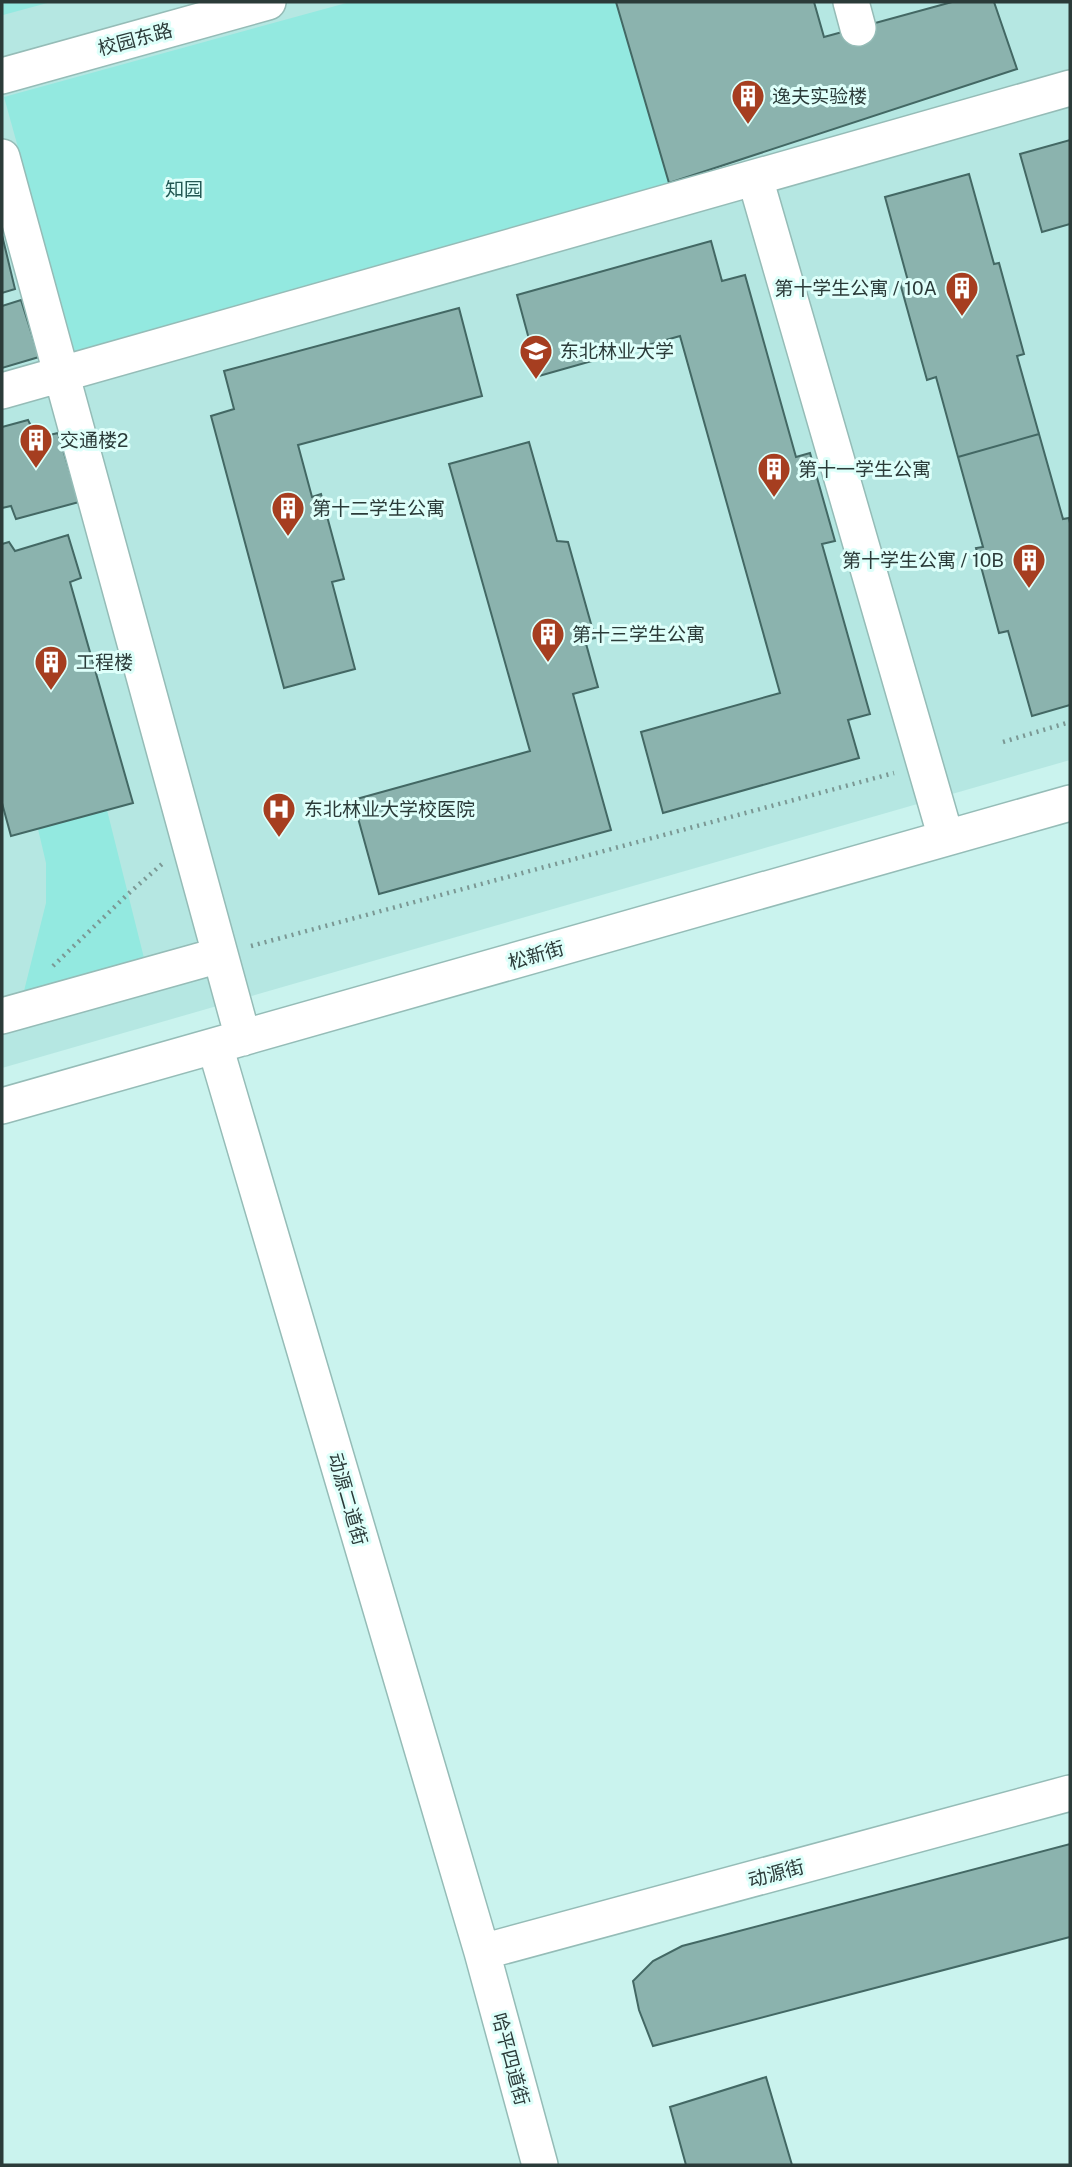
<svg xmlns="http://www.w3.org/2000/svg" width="1072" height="2167" font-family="'Public Sans','Noto Sans SC',sans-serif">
  <rect width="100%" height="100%" fill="#caf3ee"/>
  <!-- built -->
  <path fill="#b5e7e2" d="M2,2H1070V760L2,1068Z"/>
  <!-- green -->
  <path fill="#93e9e0" d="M2,2H51L3,15Z
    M350,2H616L672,193L77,360L4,97Z
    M107,810L144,958L23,995L46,903V863L38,829Z"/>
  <!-- building -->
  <path fill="#8bb3ae" stroke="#436864" stroke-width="2" d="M616,2H814L824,37L952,2H994L1017,69L669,183Z
    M1070,140V224L1042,232L1020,154Z
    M969,174L994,264L999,263L1024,354L1017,356L1039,434L958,457L936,377L927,380L900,283L908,281L885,197Z
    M2,235L15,289L2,293Z
    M711,241L722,281L745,275L796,457L810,453L835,541L822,544L870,714L848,720L859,758L663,813L641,732L780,693L680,336L539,376L517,295Z
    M21,300L39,357L2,368V306Z
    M459,308L482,396L298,445L312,497L321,494L344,579L332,582L355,669L284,688L211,416L234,409L224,371Z
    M28,420L37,438L58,433L79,502L16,519L11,506L2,508V427Z
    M1039,434L1063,519L1069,518L1070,523V705L1032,716L1008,631L999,633L976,548L983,547L958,457Z
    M529,442L557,541L568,542L595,638L585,640L598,687L573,694L611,830L379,894L353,800L530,751L449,464Z
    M68,535L81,578L70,582L133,803L11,836L2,803V544L9,542L15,551Z
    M1070,1844V1937L653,2046L639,2010L633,1981L653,1961L682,1946Z
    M766,2077L792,2165H686L670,2107Z"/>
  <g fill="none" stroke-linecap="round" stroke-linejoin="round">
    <defs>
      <path id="minor" d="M851,2L858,28
        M2,76L268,2
        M2,157L243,1038
        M755,178L946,838
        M2,391L1070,88
        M2,1016L220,955
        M215,1046L482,1952L540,2165
        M2,1106L1070,803
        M482,1952L1070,1793"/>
    </defs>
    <!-- minor casing -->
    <use href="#minor" stroke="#95bcb7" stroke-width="38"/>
    <!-- path -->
    <path stroke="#7b9894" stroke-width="4.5" stroke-dasharray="2 5" stroke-linecap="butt" d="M1003,742L1070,722
      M251,946L894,773
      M53,966L128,894L162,864"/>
    <!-- minor -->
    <use href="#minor" stroke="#fff" stroke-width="35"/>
  </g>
  <!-- icons -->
  <defs>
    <symbol id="building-pin" viewBox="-11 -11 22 30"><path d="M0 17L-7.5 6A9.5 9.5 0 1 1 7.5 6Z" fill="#a63e20" stroke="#defffa"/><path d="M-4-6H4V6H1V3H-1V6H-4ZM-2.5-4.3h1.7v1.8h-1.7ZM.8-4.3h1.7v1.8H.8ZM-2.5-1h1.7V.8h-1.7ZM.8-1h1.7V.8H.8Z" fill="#fff"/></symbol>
    <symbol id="university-pin" viewBox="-11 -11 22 30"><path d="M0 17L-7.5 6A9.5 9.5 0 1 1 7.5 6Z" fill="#a63e20" stroke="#defffa"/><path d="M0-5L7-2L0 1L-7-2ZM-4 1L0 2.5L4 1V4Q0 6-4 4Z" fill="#fff"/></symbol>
    <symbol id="hospital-pin" viewBox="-11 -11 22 30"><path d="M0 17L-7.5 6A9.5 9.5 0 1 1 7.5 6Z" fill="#a63e20" stroke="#defffa"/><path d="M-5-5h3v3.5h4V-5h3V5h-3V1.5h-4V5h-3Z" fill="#fff"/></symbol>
  </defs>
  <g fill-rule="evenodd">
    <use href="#building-pin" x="729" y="77" width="38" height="52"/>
    <use href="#building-pin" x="943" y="269" width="38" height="52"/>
    <use href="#university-pin" x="517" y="332" width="38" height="52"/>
    <use href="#building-pin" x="17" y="421" width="38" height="52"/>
    <use href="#building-pin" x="755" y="450" width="38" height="52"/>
    <use href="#building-pin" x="269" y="489" width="38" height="52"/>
    <use href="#building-pin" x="1010" y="541" width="38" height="52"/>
    <use href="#building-pin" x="529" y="615" width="38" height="52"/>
    <use href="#building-pin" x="32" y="643" width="38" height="52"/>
    <use href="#hospital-pin" x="260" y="790" width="38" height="52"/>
  </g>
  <g text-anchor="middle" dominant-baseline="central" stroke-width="6" stroke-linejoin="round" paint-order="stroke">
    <!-- street labels -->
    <g font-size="19" fill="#2b3b39" stroke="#defffa">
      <text transform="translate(135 39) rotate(-15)">校园东路</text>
      <text transform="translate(536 955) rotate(-16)">松新街</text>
      <text transform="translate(348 1499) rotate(74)">动源二道街</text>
      <text transform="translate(776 1873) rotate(-15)">动源街</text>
      <text transform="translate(511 2059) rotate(75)">哈平四道街</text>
    </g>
    <!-- poi labels -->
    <g font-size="19" fill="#2b3b39" stroke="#defffa" text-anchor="start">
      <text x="772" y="96">逸夫实验楼</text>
      <text x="937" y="288" text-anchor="end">第十学生公寓 / 10A</text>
      <text x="560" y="351">东北林业大学</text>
      <text x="60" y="440">交通楼2</text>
      <text x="798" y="469">第十一学生公寓</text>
      <text x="312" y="508">第十二学生公寓</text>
      <text x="1004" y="560" text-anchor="end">第十学生公寓 / 10B</text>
      <text x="572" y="634">第十三学生公寓</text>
      <text x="76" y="662">工程楼</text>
      <text x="304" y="809">东北林业大学校医院</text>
    </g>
    <!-- park labels -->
    <g font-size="19" fill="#235853" stroke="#defffa">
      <text x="184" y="189">知园</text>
    </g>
  </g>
  <!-- border -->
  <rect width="1072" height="2167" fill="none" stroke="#2b3b39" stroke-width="7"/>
</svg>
